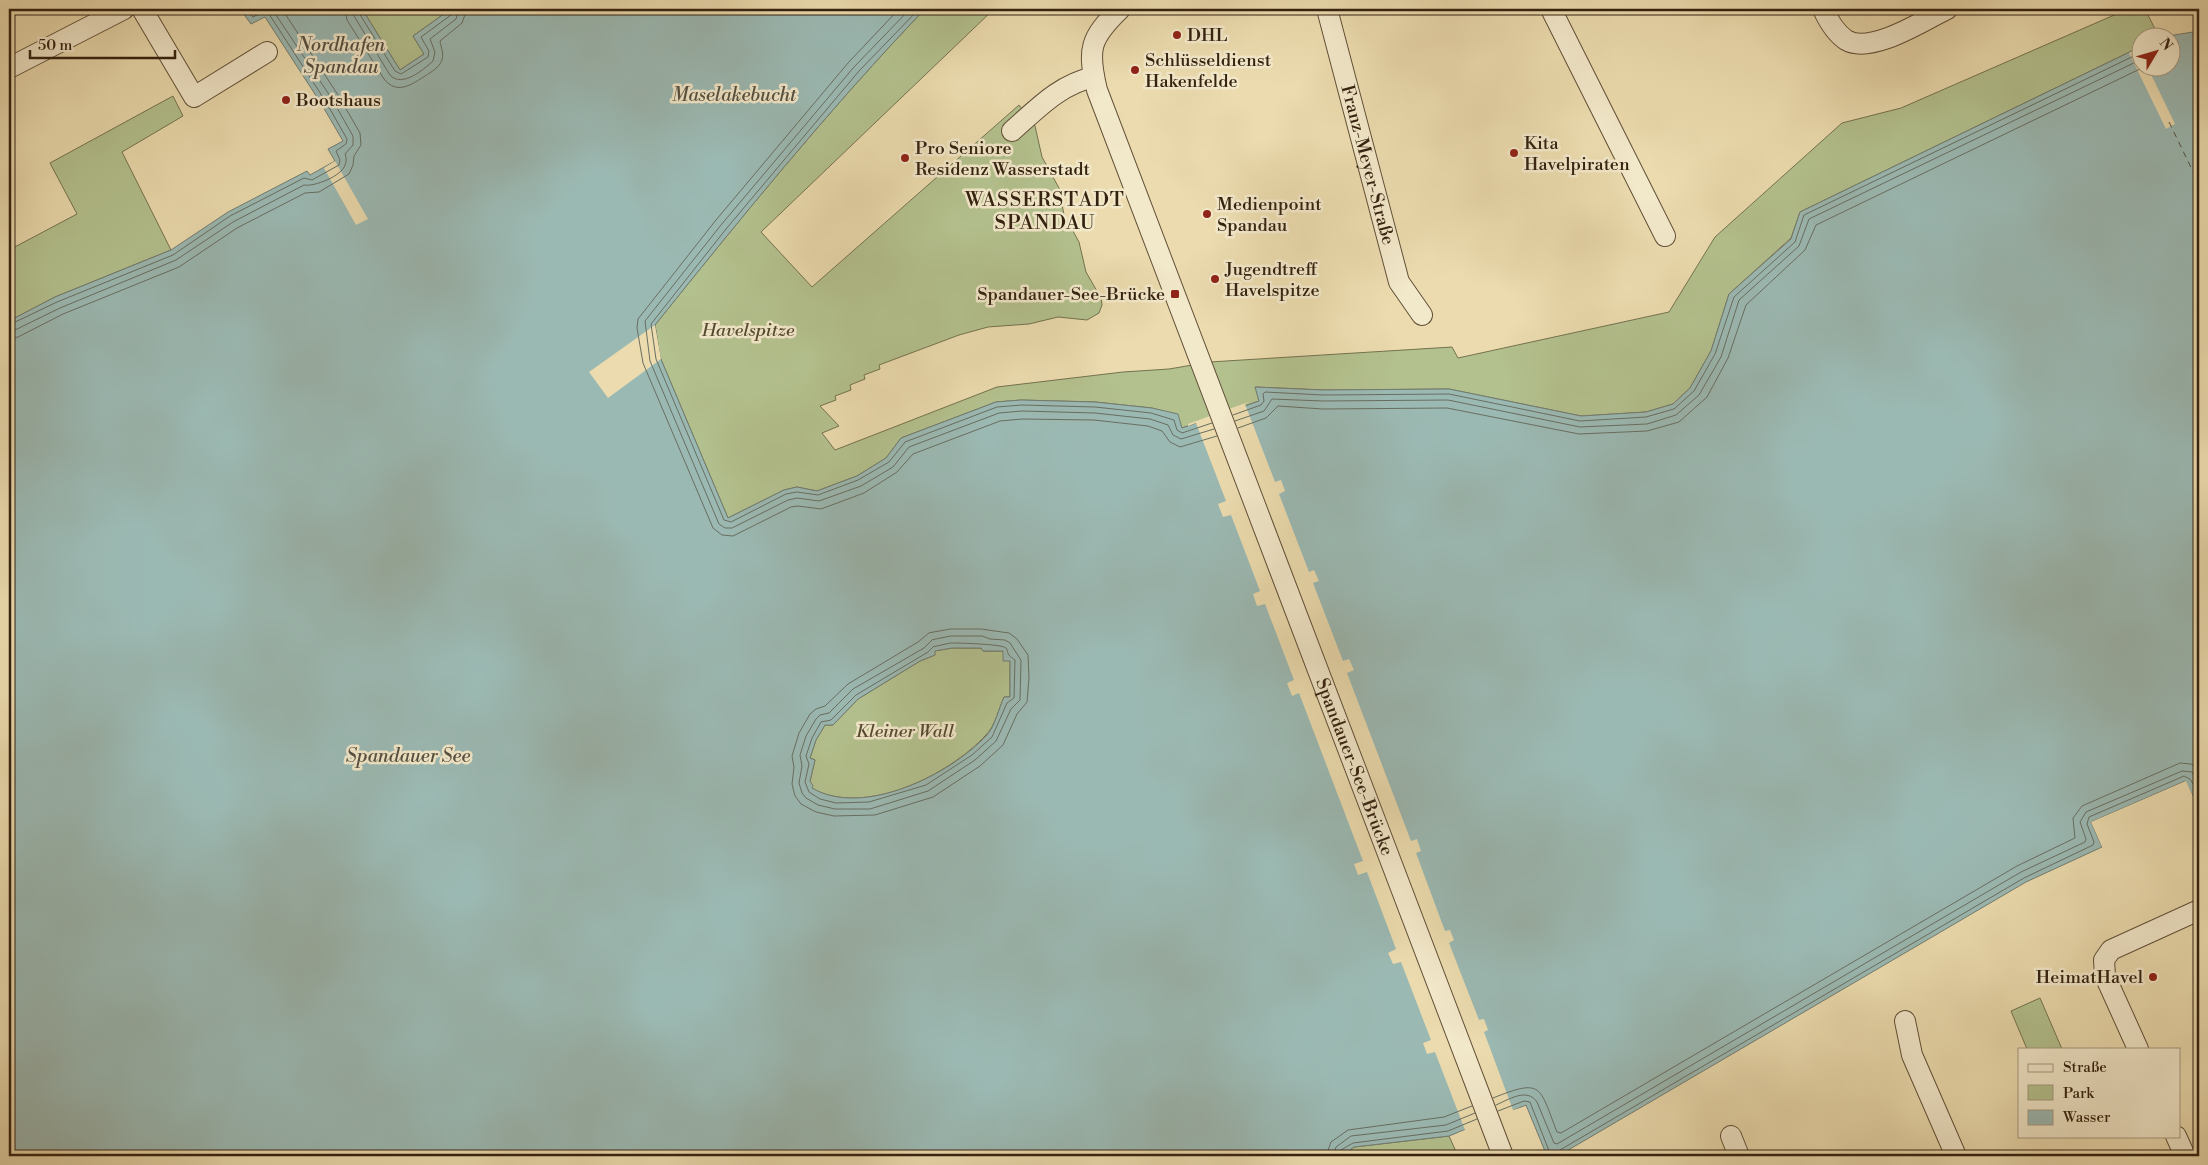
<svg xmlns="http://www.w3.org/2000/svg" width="2208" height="1165" font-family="'Libre Bodoni',serif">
  <rect width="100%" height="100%" fill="#ebdbae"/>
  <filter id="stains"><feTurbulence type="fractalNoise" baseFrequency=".004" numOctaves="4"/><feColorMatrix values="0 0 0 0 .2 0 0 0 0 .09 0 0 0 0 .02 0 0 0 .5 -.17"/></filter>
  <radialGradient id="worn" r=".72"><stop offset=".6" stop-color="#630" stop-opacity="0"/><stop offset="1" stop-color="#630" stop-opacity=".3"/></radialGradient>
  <!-- green -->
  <path fill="#b3c18e" stroke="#74724f" d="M362,9H451L413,36L424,54L400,70Z
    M928,9H994L761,232L812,287L1019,105L1035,126L1042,157L1059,188L1064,215L1079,242L1086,272L1101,298L1102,305L1099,313L1087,320L1058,317L1029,324L988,327L959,335L879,365L880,369L864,375L865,379L850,385L851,390L835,396L836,400L820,406L839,426L822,433L835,450L997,387L1123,372L1169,369L1210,362L1452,347L1458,358L1669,312L1715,237L1842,123L1901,108L2128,9H2145L2159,37L2140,38V47L1800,212L1791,238L1729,294L1711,351L1690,388L1673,404L1646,412L1581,416L1449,389L1323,390L1256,387L1259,401L1182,428L1175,415L1152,408L1095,402L1021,400L996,402L901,438L886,458L857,476L817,491L797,487L784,490L728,518L660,357L655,325C740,219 826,113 920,14Z
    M173,96L183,116L122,152L171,250L55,297L9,321V250L77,214L50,163Z
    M952,648H981L983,651H1003L1010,661V697H1004C999,708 995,726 986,735C949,775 864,818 811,788L810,781L815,760L810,758L816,740L825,725H833L858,699L920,661L935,655L934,651Z
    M2040,998L2062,1049H2027L2011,1011Z
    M1449,1136L1458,1156H1342L1354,1147Z"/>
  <!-- water -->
  <path fill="#9bb9b3" stroke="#727d72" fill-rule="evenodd" d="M240,9H362L400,70L424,54L413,36L451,9H928L920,14C826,113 740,219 655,325L660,357L728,518L784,490L797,487L817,491L857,476L886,458L901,438L996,402L1021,400L1095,402L1152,408L1178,414L1182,428L1259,401L1255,387L1323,390L1449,389L1581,416L1646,412L1673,404L1690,388L1711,351L1729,294L1791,239L1800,212L2140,47V68H2170V38L2162,37L2199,31V798L2195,800L2185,781L2091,822L2102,847L2026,882L1558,1156H1547L1526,1105L1449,1136L1354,1147L1342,1156H9V321L55,297L171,250L228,212L307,171L310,175L335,161L328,149L343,141L322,105L265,17L251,24ZM952,648H981L983,651H1003V661H1010V697H1004C999,708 995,726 987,735C950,775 863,818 812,788L813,786L810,781L815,760L810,758L816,740L825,725H833L858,699L920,661L935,655V651Z"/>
  <!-- pier -->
  <path fill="#ebdbae" d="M2138,48L2140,53V68H2148L2175,124L2166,129L2129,53Z
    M335,161L368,219L356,225L324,168Z
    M655,325L661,359L608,398L589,372Z
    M1251,401L1245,404L1275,482L1281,480L1285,491L1279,494L1309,572L1314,570L1319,581L1313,583L1343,661L1349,659L1354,670L1347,673L1411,841L1417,839L1421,851L1416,853L1445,931L1450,930L1454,940L1449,943L1479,1020L1484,1019L1488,1030L1484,1032L1513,1110L1520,1108L1521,1110L1459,1135L1458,1133L1465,1130L1435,1052L1427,1054L1423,1043L1431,1040L1401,962L1393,964L1388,953L1396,949L1367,872L1358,875L1354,864L1363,861L1299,693L1292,696L1287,683L1294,680L1265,604L1257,606L1253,594L1260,591L1231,515L1223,517L1218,504L1226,501L1196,423L1188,426V424Z
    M2186,781L2196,803L2193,802L2184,784L2094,823L2104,846L2103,849L2091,822Z"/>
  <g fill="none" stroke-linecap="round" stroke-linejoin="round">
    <!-- shore -->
    <path stroke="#686e62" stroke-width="1" d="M345,9L347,20L384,79C397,95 411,85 425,76C431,72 439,68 442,60C444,53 441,48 440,41L462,23L467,9
      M352,9L354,16L390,75C402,88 423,70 433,61L435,52L430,39L456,19L459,9
      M358,9L359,13L395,71L401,74L428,57L429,51L421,37L451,15L453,9
      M899,9L848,63L716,220L638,319L637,328L643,363L713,528L722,535L733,536L791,507L798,506L821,509L864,493L897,472L913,454L1000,421L1022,419L1094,420L1148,426L1162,431L1170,442L1180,447L1217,436
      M910,9L854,67L721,225L645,321L650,361L719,524L725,528H732L788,500L797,498L819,501L861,486L893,467L909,447L999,413L1022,411L1095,413L1150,419L1168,425L1173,435L1181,439L1214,429
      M919,9L859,71L726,229L651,324L656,359L724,520L731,522L786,494L797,492L818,495L858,480L889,462L905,442L997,407L1022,405L1095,407L1151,413L1174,420L1177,430L1182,433L1212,423
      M9,325L57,302L173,255L230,216L304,178L312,180L339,165L340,160L336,151L346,144L347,139L326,102L269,14L263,12L253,17L246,9
      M9,331L15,330L60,308L176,260L233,222L304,185C314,187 342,176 345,165C347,161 346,157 345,154L353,145V136L332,99L272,9
      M9,339L18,337L63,314L179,267L237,228L305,193L319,192L349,174L353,165L354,156L361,145L360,133L338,95L282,9
      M1233,415L1261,405L1264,401L1263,394L1265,392L1323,395L1449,394L1580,421L1646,417L1674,409L1694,391L1715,354L1734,297L1795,242L1804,215L2140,53
      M1235,421L1264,411L1272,399L1323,401L1448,400L1580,427L1647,424L1676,415L1699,395L1721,357L1739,300L1799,246L1809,219L2140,60
      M1238,428L1266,418L1278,406L1323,409L1447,408L1579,434L1647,431L1679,422L1707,397L1728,358L1746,305L1805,250L1816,225L2142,68
      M951,629H981L1009,633L1017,639L1028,655L1029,678L1027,702L1017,714L1003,745L980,766L933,797L875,815L834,816L816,812L801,804L795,796L792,784L794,767L792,756L799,733L810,714L816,709L825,706L848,684L918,642L929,633Z
      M951,636H982L990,639L1005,640L1010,643L1021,660L1020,700L1011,709L996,741L975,760L928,791L870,809H835L818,805L806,798L802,793L799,783L802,766L800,755L806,736L816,719L820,715L829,713L853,689L924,648L932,640Z
      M951,643C959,643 1002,644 1006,648C1008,650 1007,653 1009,655C1010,657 1013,658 1015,660L1014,698L1007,703L992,737L972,755L926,785L869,802L836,803L820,799L809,792L805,782L809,764L806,756L812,738L821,722L831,720L856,695L928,652L933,647Z
      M1493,1098C1543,1078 1539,1086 1557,1132L1561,1133L2017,866L2075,838L2073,818L2082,806L2180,763L2191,764L2199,769
      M1496,1105C1508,1100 1527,1087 1537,1102L1554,1143L1557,1144L2021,872L2085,842L2086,839L2080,822L2086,812L2182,771L2192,772L2199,784
      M1498,1111L1524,1101L1530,1102L1551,1156
      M1326,1156L1331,1142L1348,1130L1444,1117L1472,1106
      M1333,1156L1336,1147L1351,1136L1446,1125L1475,1113
      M1340,1156L1341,1150L1353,1143L1448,1131L1477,1119
      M1557,1156L1560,1150L2024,878L2093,845L2094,842L2087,824L2089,817L2184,776L2190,779L2199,794"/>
    <!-- ferry -->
    <path stroke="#534f41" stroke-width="1" stroke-dasharray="6 5" stroke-linecap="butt" d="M2169,122L2199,184"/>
    <defs>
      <g id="minor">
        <path d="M142,9L194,97L267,52"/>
        <path id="s1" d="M1120,9C1090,38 1087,49 1097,90L1503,1156"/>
        <path id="s2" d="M1327,9L1399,282L1422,315"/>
        <path d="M1551,9L1665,236"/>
        <path d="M1823,9C1828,20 1836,33 1846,40C1871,55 1924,20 1947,9"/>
        <path d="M9,68L124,9"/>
        <path d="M1012,131C1037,109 1060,84 1094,77"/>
        <path d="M1905,1021L1912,1055L1956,1156"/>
        <path d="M2138,1049L2105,976L2104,960L2111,950L2199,910"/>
        <path d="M1731,1136L1739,1156"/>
        <path d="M2176,1136L2185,1156"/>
      </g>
    </defs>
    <!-- minor casing -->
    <use href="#minor" stroke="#625038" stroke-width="22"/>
    <!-- minor -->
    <use href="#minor" stroke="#f2e8ca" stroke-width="20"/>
  </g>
  <!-- markers -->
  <g fill="#8f2418" stroke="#f2e8ca" stroke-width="2">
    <circle cx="1177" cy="35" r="5"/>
    <circle cx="1135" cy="70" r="5"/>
    <circle cx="286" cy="100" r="5"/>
    <circle cx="1514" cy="153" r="5"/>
    <circle cx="905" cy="158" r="5"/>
    <circle cx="1207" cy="214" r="5"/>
    <circle cx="1215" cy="279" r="5"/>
    <rect x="1170" y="289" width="10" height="10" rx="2.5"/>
    <circle cx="2153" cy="977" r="5"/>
  </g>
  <g text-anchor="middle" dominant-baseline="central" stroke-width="5" stroke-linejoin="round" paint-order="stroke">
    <!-- poi labels -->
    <g font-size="18" fill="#342210" stroke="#f2e8ca" text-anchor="start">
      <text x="1187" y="35">DHL</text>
      <text x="1145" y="60">Schlüsseldienst<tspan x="1145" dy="21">Hakenfelde</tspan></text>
      <text x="296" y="100">Bootshaus</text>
      <text x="1524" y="143">Kita<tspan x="1524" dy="21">Havelpiraten</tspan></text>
      <text x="915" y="148">Pro Seniore<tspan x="915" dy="21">Residenz Wasserstadt</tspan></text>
      <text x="1217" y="204">Medienpoint<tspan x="1217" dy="21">Spandau</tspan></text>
      <text x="1225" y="269">Jugendtreff<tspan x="1225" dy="21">Havelspitze</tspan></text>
      <text x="1165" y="294" text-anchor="end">Spandauer-See-Brücke</text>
      <text x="2143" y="977" text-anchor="end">HeimatHavel</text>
    </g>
    <!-- street labels -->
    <g font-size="18" fill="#342210" stroke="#f2e8ca">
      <text stroke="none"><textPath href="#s2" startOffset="161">Franz-Meyer-Straße</textPath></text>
      <text stroke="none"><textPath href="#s1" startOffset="815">Spandauer-See-Brücke</textPath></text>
    </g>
    <!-- park labels -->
    <g font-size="18" font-style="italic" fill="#544a30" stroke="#f2e8ca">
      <text x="748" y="330">Havelspitze</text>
      <text x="905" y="731">Kleiner Wall</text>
    </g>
    <!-- water labels -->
    <g font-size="19" font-style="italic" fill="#534f41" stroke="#f2e8ca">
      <text x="341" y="45">Nordhafen<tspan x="341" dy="22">Spandau</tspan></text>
      <text x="734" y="95">Maselakebucht</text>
      <text x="408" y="756">Spandauer See</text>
    </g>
    <!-- quarter labels -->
    <g font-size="20" letter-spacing="1" fill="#342210" stroke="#f2e8ca">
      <text x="1045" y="200">WASSERSTADT<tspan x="1045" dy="23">SPANDAU</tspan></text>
    </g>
  </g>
  <!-- margin -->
  <rect width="2208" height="1165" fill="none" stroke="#ebdbae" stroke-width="30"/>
  <rect x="10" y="10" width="2188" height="1145" fill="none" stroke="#342210" stroke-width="2.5"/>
  <rect x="15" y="15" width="2178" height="1135" fill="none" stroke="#342210"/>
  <!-- legend -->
  <rect x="2018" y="1048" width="162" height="90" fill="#f2e8ca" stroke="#a69980"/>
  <rect x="2028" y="1064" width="25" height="8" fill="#f2e8ca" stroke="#a69980"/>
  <text x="2063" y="1072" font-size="15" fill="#342210">Straße</text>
  <rect x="2028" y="1085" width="25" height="15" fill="#b3c18e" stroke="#a69980"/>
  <text x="2063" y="1098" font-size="15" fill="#342210">Park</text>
  <rect x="2028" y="1110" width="25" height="15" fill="#9bb9b3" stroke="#a69980"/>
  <text x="2063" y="1122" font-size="15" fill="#342210">Wasser</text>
  <!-- north arrow -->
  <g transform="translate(2156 52) rotate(52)"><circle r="24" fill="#f2e8ca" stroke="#a69980"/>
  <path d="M0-4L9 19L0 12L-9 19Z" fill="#8f2418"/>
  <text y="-8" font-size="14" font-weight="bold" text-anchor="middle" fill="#342210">N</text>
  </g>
  <!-- scale -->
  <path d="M30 50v8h145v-8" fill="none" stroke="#342210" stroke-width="2.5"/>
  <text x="38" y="50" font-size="15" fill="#342210" stroke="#f2e8ca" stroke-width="4" paint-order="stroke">50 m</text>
  <rect width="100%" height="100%" filter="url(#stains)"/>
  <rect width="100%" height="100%" fill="url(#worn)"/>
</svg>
